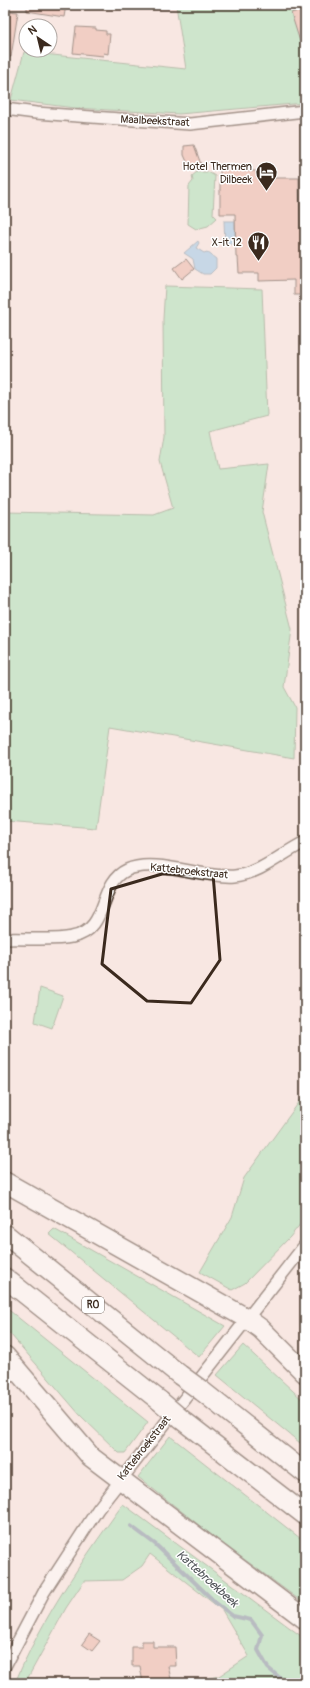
<svg xmlns="http://www.w3.org/2000/svg" width="310" height="1688" font-family="Pangolin,sans-serif">
  <rect width="100%" height="100%" fill="#f8e7e2"/>
  <filter id="ink" filterUnits="userSpaceOnUse"><feTurbulence type="fractalNoise" baseFrequency=".025" numOctaves="2"/><feDisplacementMap in="SourceGraphic" scale="8" xChannelSelector="R" yChannelSelector="G"/><feConvolveMatrix kernelMatrix="1 2 1 2 8 2 1 2 1" color-interpolation-filters="sRGB"/></filter>
  <g filter="url(#ink)">
    <!-- green -->
    <path fill="#9be3b2" stroke="#6b8668" d="M176,5H305V103L179,114L75,108L11,100L24,52L186,69Z
      M197,172H208L215,176L213,214L217,218L208,226L196,229L188,224L189,186L193,181L192,176Z
      M165,286L262,289L267,416L210,431L218,469L269,464L262,512L292,629L284,687L295,707L294,758L110,726L96,828L5,821V512L154,515L173,508L160,462L164,437L163,319Z
      M40,988L63,996L52,1028L35,1022Z
      M305,1094V1218L290,1237L245,1283L232,1290L200,1272L232,1217L244,1178Z
      M54,1229L225,1326L199,1357L49,1234Z
      M5,1307L148,1422L125,1453H119L80,1415L5,1328Z
      M243,1345L305,1402V1447L217,1375Z
      M170,1436L305,1542V1604L214,1537L138,1477Z
      M123,1504L305,1639V1683H187L219,1676L249,1656L222,1610L150,1554L142,1566L122,1580L84,1581L66,1608L25,1683H15C42,1618 82,1561 123,1504Z"/>
    <!-- water -->
    <path fill="#8dc4eb" stroke="#6c8699" d="M224,221H235V244H225Z
      M198,241L199,243L196,248L204,253L207,252L216,259V268L210,274H203L195,269L193,259L184,253Z"/>
    <g fill="none" stroke-linecap="round" stroke-linejoin="round">
      <!-- stream -->
      <path stroke="#6c8699" stroke-width="4" d="M131,1526L155,1544L216,1603L233,1616L251,1620L262,1635L258,1650L268,1668L286,1683"/>
    </g>
    <!-- building -->
    <path fill="#e8afa0" stroke="#3b2a1e" d="M27,5H66L64,17L27,11Z
      M302,10L305,20V50L303,51L291,13Z
      M8,11L18,12L11,57L5,56V31Z
      M76,27L96,28V30L106,31V34H110L108,54L104,53L103,56L73,53Z
      M194,145L202,167L189,166L184,155V146Z
      M220,166H241L243,171H271V178H299L300,229H304L305,295H294V280L259,281V273H239L238,257H236L235,214H220Z
      M186,259L194,269L182,279L174,268Z
      M89,1634L100,1641L92,1651L82,1644Z
      M142,1641H153V1647H175L176,1666H168L172,1683H143L140,1666H132V1647H142Z"/>
    <g fill="none" stroke-linecap="round" stroke-linejoin="round">
      <defs>
        <path id="minor" d="M5,109L36,113L190,124L305,111
          M5,939C24,938 54,941 72,937C110,930 98,883 127,870C155,857 204,879 235,876C262,873 282,853 305,842
          M5,1666L44,1592L98,1509L305,1245"/>
        <path id="motorway" d="M5,1182L246,1318L261,1329L305,1373
          M5,1234L180,1375
          M5,1278L160,1401
          M5,1356L91,1457L305,1619
          M202,1391L305,1473
          M181,1419L305,1515"/>
      </defs>
      <!-- minor casing -->
      <use href="#minor" stroke="#3b2a1e" stroke-width="14"/>
      <!-- motorway casing -->
      <use href="#motorway" stroke="#3b2a1e" stroke-width="22"/>
      <!-- minor -->
      <use href="#minor" stroke="#fff" stroke-width="11"/>
      <!-- motorway -->
      <use href="#motorway" stroke="#fff" stroke-width="19"/>
      <defs>
        <path id="motorway-bridge" d="M180,1375L202,1391
          M160,1401L181,1419"/>
      </defs>
      <!-- motorway-bridge casing -->
      <use href="#motorway-bridge" stroke="#3b2a1e" stroke-width="22" stroke-linecap="butt"/>
      <!-- motorway-bridge -->
      <use href="#motorway-bridge" stroke="#fff" stroke-width="19"/>
    </g>
  </g>
  <!-- marked area -->
  <path d="M0 0H310V1688H0ZM162,874H213L220,960L191,1003L147,1001L102,964L111,889Z" fill="#f8e7e2" fill-opacity=".55" fill-rule="evenodd"/>
  <path fill="none" stroke="#3b2a1e" stroke-width="3" stroke-linejoin="round" d="M162,874H213L220,960L191,1003L147,1001L102,964L111,889Z"/>
  <!-- icons -->
  <defs>
    <symbol id="hotel-pin" viewBox="-11 -11 22 30"><path d="M0 17L-7.5 6A9.5 9.5 0 1 1 7.5 6Z" fill="#3b2a1e" stroke="#fff"/><path d="M-6-4.5h1.5V1H6V5H4.5V3h-9V5H-6ZM-4 0a1.8 1.8 0 1 1 3.6 0ZM.5 0V-2.5h3Q6-2.5 6 0Z" fill="#fff"/></symbol>
    <symbol id="restaurant-pin" viewBox="-11 -11 22 30"><path d="M0 17L-7.5 6A9.5 9.5 0 1 1 7.5 6Z" fill="#3b2a1e" stroke="#fff"/><path d="M-5-6h1v4h1v-4h1v4h1v-4h1v5L-1.5 .5V6h-2V.5L-5-1ZM5-6V6H3V1.5H1.5Q1.5-4 5-6Z" fill="#fff"/></symbol>
  </defs>
  <g fill-rule="evenodd">
    <use href="#hotel-pin" x="254" y="160" width="25" height="34"/>
    <use href="#restaurant-pin" x="246" y="230" width="25" height="34"/>
  </g>
  <g text-anchor="middle" dominant-baseline="central" stroke-width="3" stroke-linejoin="round" paint-order="stroke">
    <!-- shield labels -->
    <rect fill="#fff" stroke="#766a62" stroke-width="1" x="82" y="1297" width="22" height="16" rx="3"/>
    <g font-size="10" font-weight="bold" fill="#3b2a1e">
      <text x="93" y="1305">R0</text>
    </g>
    <!-- street labels -->
    <g font-size="11" fill="#3b2a1e" stroke="#fff">
      <text transform="translate(155 121) rotate(3)">Maalbeekstraat</text>
      <text transform="translate(189 871) rotate(6)">Kattebroekstraat</text>
      <text transform="translate(144 1448) rotate(-52)">Kattebroekstraat</text>
    </g>
    <!-- poi labels -->
    <g font-size="11" fill="#3b2a1e" stroke="#fff" text-anchor="end">
      <text x="252" y="166">Hotel Thermen<tspan x="252" dy="13">Dilbeek</tspan></text>
      <text x="242" y="242">X-it 12</text>
    </g>
    <!-- water labels -->
    <g font-size="12" font-style="italic" fill="#54585c" stroke="#fff">
      <text transform="translate(207 1579) rotate(42)">Kattebroekbeek</text>
    </g>
  </g>
  <!-- margin -->
  <rect width="310" height="1688" fill="none" stroke="#fff" stroke-width="20"/>
  <rect x="10" y="10" width="290" height="1668" fill="none" stroke="#3b2a1e" stroke-width="1.5" filter="url(#ink)"/>
  <!-- north arrow -->
  <g transform="translate(38 38) rotate(325)"><circle r="19" fill="#ffffff" stroke="#b1aaa5"/>
  <path d="M0-3L7 15L0 10L-7 15Z" fill="#3b2a1e"/>
  <text y="-6" font-size="11" font-weight="bold" text-anchor="middle" fill="#3b2a1e">N</text>
  </g>
</svg>
